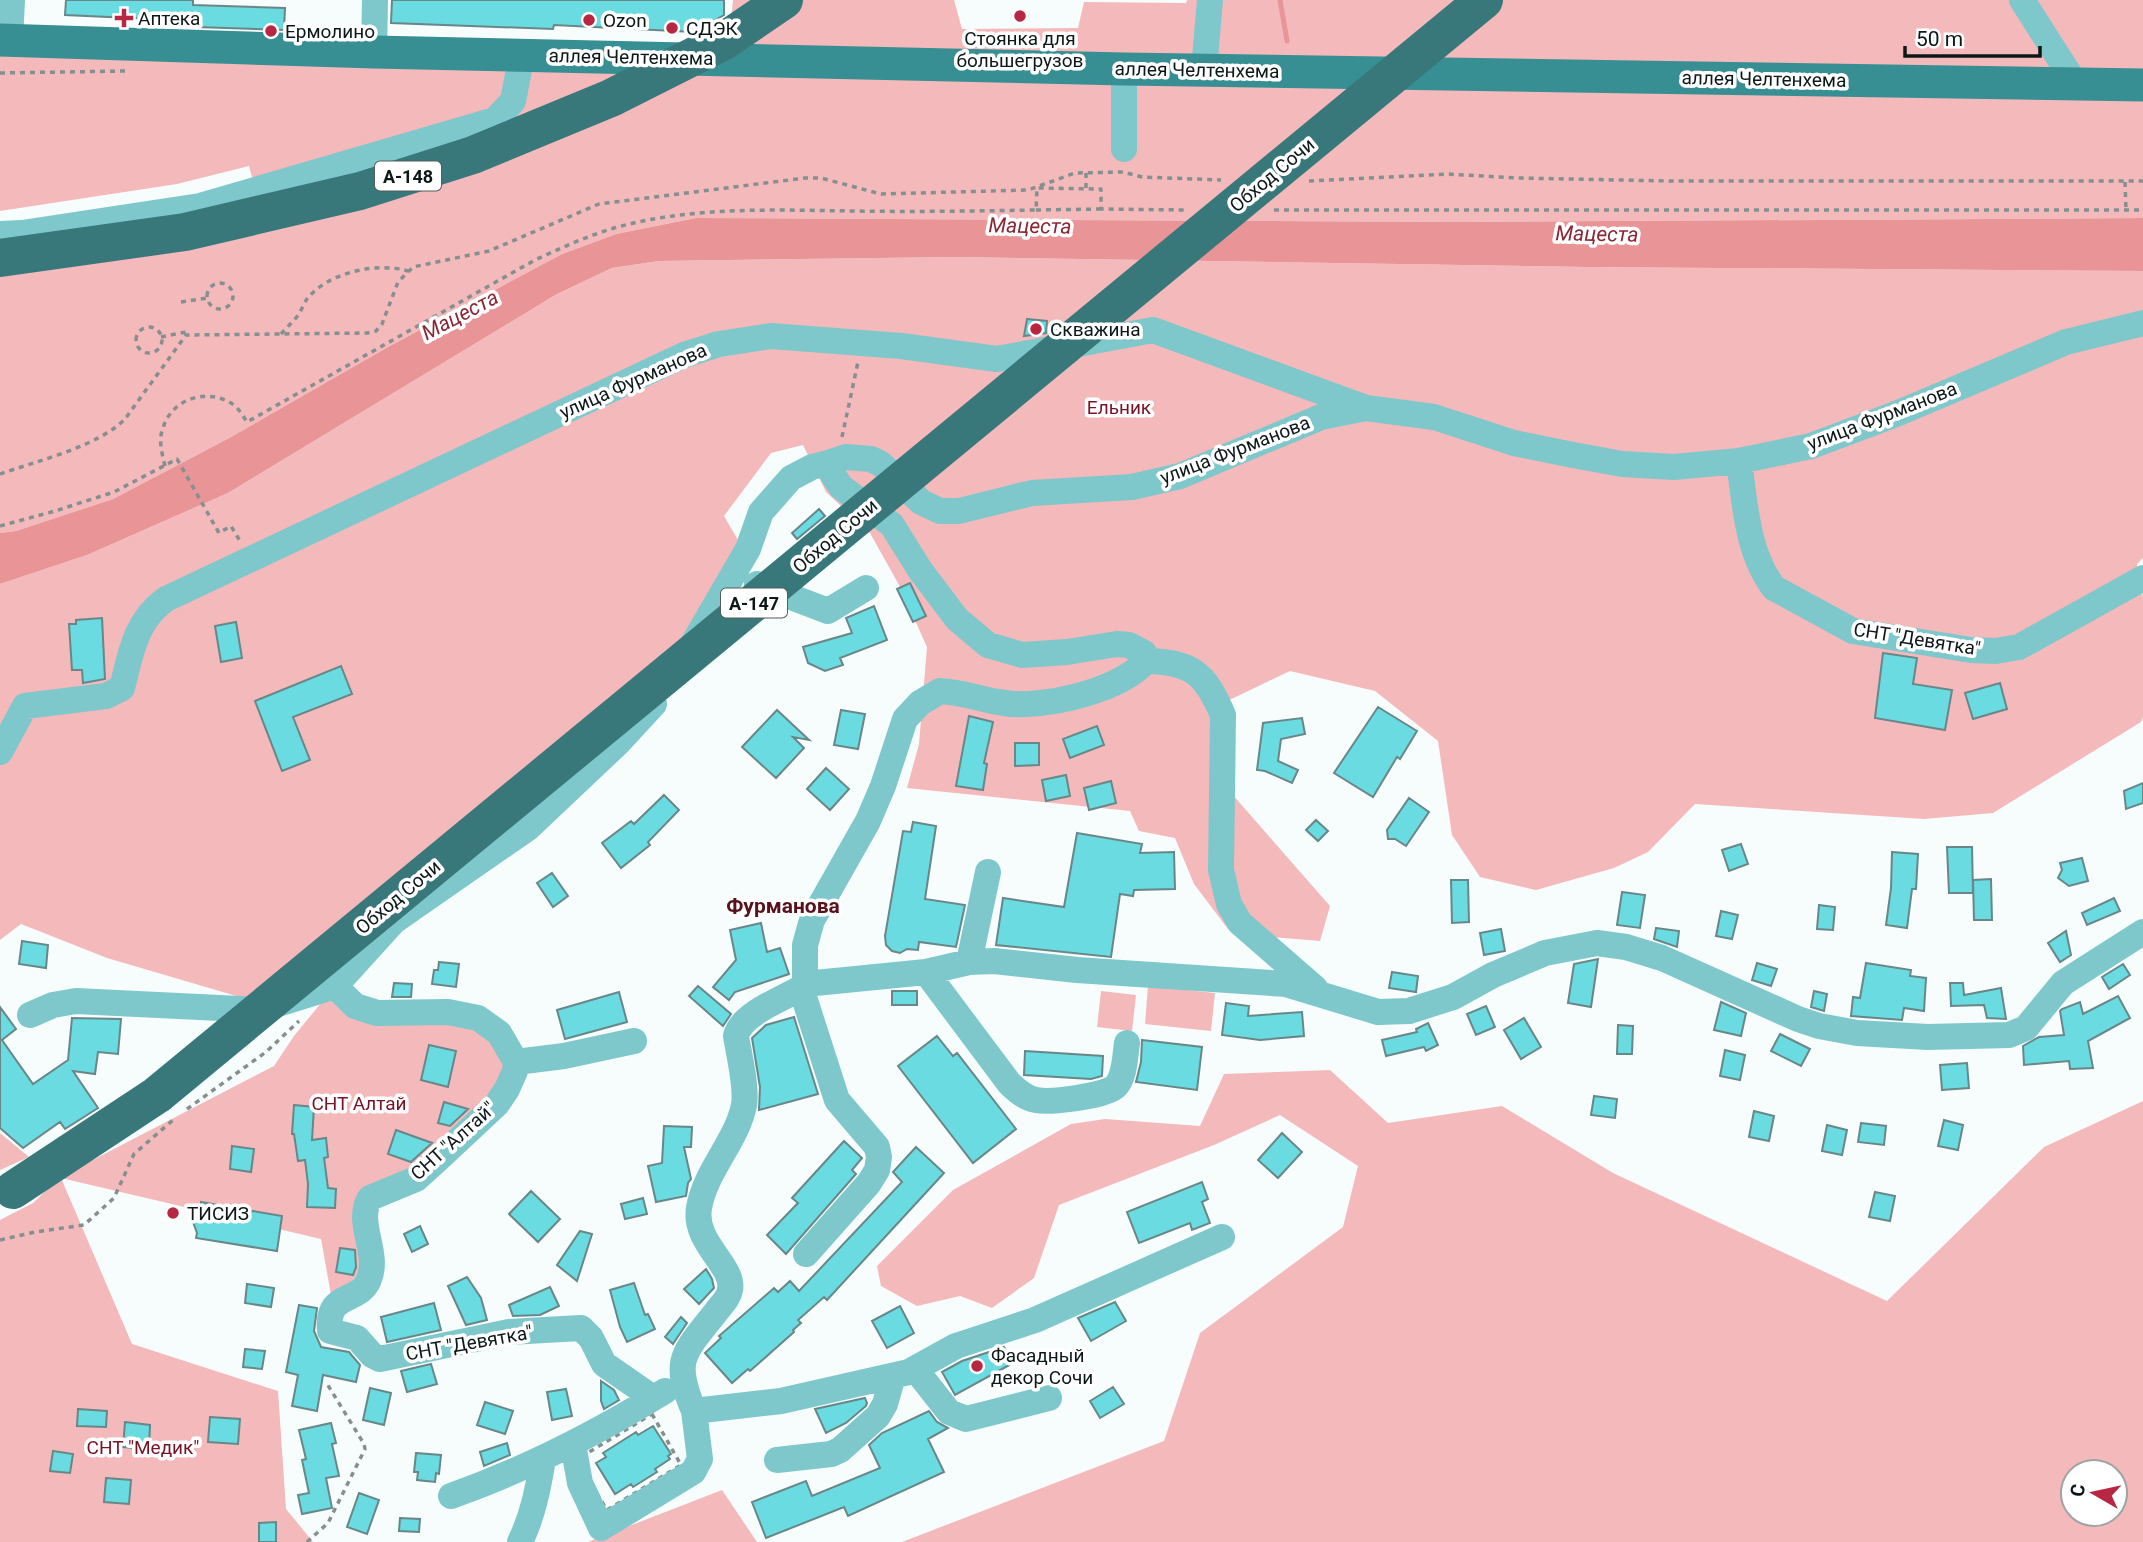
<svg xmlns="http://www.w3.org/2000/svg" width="2143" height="1542" font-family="Roboto,sans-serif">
  <rect width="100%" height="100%" fill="#f7fdfd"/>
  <!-- green -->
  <path fill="#f4b9bb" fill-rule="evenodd" d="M733,0H954L962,29L1078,28L1084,2L1186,3L1187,0H2143V218L1456,222L696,218L616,234L562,254L388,347L231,437L113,499L16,531L0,533V237L259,204L249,166L177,184L0,211V40L727,58Z
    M957,257L1587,267L2143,271V558L2137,564L2143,598V717L2141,722L1993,813L1924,819L1695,804L1648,852L1614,868L1536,890L1480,877L1452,835L1438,741L1375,691L1290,671L1219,705L1218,778L1330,906L1320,941L1271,937L1228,929L1194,884L1175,838L1139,831L1130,811L907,788L919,744L927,647L899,585L870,533L826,492L803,445L771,453L724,516L742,547L685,645L250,1000L107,958L21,924L0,940V584L87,555L228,493L557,294L612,268L659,261Z
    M335,986L355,1006L499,1033L507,1089L376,1195L372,1255L333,1306L321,1239L61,1178L132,1344L278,1391L286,1509L313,1542H0V1220L33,1203L60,1177L274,1066L294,1036Z
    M1148,986L1215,993L1211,1031L1145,1024Z
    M1101,991L1136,995L1132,1031L1097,1027Z
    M1330,1070L1388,1123L1502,1106L1613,1173L1887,1301L2044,1147L2143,1101V1542H902L1164,1441L1200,1333L1343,1227L1358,1166L1280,1115L1214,1145L1059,1205L1034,1278L992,1308L960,1296L917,1306L881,1286L877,1266L953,1190L1071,1124L1105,1119L1200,1126L1224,1074ZM2115,1472V1514H2073V1472Z
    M0,1133L29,1157L0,1170Z
    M722,1490L757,1542H588Z"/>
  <!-- water -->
  <path fill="#e99497" d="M696,218L1456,222L2143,218V271L1587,267L957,257L659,261L612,268L557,294L228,493L87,555L0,584V533L16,531L113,499L231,437L388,347L562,254L616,234Z"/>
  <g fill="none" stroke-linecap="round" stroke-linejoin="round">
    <!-- stream -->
    <path stroke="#e99497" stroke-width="5" d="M1280,0L1287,41"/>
  </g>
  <!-- building -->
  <path fill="#6adbe0" stroke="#688788" stroke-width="2" d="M66,0H193V5L285,8L284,30L196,27V21L65,15Z
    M392,0H724V15L694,32L554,25L553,29L391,23Z
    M1027,319L1047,321L1046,333L1024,336Z
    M819,509L825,516L797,539L792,533Z
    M910,583L926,616L913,622L897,589Z
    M874,606L887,640L840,658L843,665L825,671L808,663L803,647L852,633L846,618Z
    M102,618L105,679L83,683L82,670H72L69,624H76V620Z
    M236,622L242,658L221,662L215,626Z
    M1883,653L1917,658L1913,684L1952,690L1945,730L1875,718Z
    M341,666L352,694L293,717L310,760L282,771L255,701Z
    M2000,683L2007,709L1973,719L1965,693Z
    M1378,707L1417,731L1400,759L1397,757L1373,797L1334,773Z
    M777,710L809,740L793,737L804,748L776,778L742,747Z
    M841,710L865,714L858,749L834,745Z
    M969,716L993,722L984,763L987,764L983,790L956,786Z
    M1302,718L1305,734L1281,739L1278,761L1298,770L1292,783L1265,771L1257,770L1263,723Z
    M1097,726L1104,745L1070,758L1063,739Z
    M1015,743H1039V765L1015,766Z
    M826,768L849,789L830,810L807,789Z
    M1066,775L1070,796L1046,801L1042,780Z
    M1111,781L1116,803L1089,810L1084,788Z
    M2143,783V803L2126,809L2124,791Z
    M664,795L679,810L648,842L650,845L621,868L602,843L631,821L634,824Z
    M1409,798L1429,812L1406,846L1395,839H1388L1387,830Z
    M1316,820L1328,831L1318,841L1306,830Z
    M913,822L936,826L925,899L965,905L956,947L919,942L918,950L907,949L900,953L892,951L886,945L885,936L903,831L911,832Z
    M1077,833L1142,844L1140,853L1174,852L1175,889L1134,890L1133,896L1120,894L1111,957L996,945L1003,898L1064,907Z
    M1741,844L1748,864L1729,871L1722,850Z
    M1947,847H1972L1973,893H1949Z
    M1892,852L1918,854L1916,889H1912L1907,928L1886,925L1891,888Z
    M2082,858L2088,881L2069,886L2058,878L2062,870L2060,863Z
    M552,873L568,896L553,907L537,883Z
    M1991,879L1992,920H1974L1973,880Z
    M1451,880H1468L1469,922L1452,923Z
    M1622,892L1645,895L1640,928L1617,925Z
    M2114,898L2120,911L2087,925L2082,913Z
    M1819,905L1835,907L1833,930L1817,929Z
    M1721,911L1738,915L1732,939L1716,936Z
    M761,923L767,952L780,948L789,974L735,992L729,1000L713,987L736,960L730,930Z
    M1656,928L1679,931L1677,947L1654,939Z
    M1501,929L1505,951L1484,955L1480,933Z
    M2066,931L2071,955L2060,962L2048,943Z
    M22,941L48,945L46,968L19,964Z
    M1598,959L1591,1007L1568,1003L1574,964Z
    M439,962L459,964L456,987L432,984L434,970H438Z
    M1757,963L1777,969L1771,986L1752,980Z
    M1866,963L1911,970L1910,976L1926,978L1924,1011L1904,1008L1902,1020L1851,1016L1853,997L1860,998Z
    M2123,964L2130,975L2109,989L2102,977Z
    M1392,972L1418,976L1416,992L1389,988Z
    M394,983L412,984L411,997H392Z
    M1950,983H1963L1964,995L2001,988L2006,1019L1987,1018L1984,1005L1951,1006Z
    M698,986L731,1014L723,1026L689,996Z
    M892,991H917V1005H892Z
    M1814,991L1827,994L1824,1011L1811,1007Z
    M619,992L627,1022L565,1039L557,1010Z
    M2118,996L2130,1018L2088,1041L2093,1068L2070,1069L2069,1061L2024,1065L2023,1046L2039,1037L2064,1035L2060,1011L2062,1009L2080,1002L2083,1014Z
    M1721,1002L1746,1013L1741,1036L1714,1030Z
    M1226,1003L1249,1006L1248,1016L1302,1012L1304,1036L1260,1040L1222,1035Z
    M1486,1006L1495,1027L1476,1035L1467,1014Z
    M0,1007L16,1029L2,1040L33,1084L68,1060L72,1018L121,1019L118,1054L98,1052L95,1074L73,1071L98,1108L65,1129L60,1122L23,1148L0,1128Z
    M794,1017L818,1094L759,1110L760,1087L752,1038L766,1025Z
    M1524,1018L1541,1047L1521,1059L1504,1030Z
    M1428,1023L1438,1045L1426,1051L1424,1047L1386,1056L1382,1040L1417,1032L1416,1029Z
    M1618,1025L1633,1026L1632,1054H1617Z
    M1780,1034L1810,1049L1801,1066L1771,1051Z
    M937,1036L953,1056L957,1053L1016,1129L973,1163L898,1066Z
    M1142,1040L1202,1047L1197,1090L1136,1082L1141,1062Z
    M429,1045L456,1051L448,1087L421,1080Z
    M1725,1050L1745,1055L1740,1080L1720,1076Z
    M1025,1051L1103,1056L1102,1076L1091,1079L1024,1075Z
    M1967,1063L1969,1088L1942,1090L1940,1065Z
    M1594,1096L1617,1099L1615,1118L1591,1115Z
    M444,1102L468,1109L467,1110L450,1126L438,1123Z
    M294,1105L314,1107L312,1140L326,1138L328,1157L324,1158L328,1188L336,1189L335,1208L307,1207L308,1184L305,1160L298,1161L294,1134H292Z
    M1754,1111L1774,1116L1769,1141L1749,1137Z
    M1944,1120L1963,1125L1958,1150L1938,1146Z
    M1861,1123L1886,1126L1884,1145L1858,1142Z
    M1827,1125L1847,1130L1842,1155L1822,1151Z
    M664,1126L692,1127L691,1147H684L691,1179L688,1183L686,1196L656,1202L648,1166L662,1163Z
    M396,1130L432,1143L411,1162L388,1154Z
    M1282,1133L1302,1152L1278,1178L1258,1160Z
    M844,1141L862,1158L852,1170L856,1174L786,1254L767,1235L798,1203L792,1198Z
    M232,1146L254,1149L251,1172L230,1169Z
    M916,1147L944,1173L827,1300L824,1297L798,1320L801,1323L793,1330L794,1332L750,1371L748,1369L732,1383L705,1353L721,1338L719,1336L774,1288L778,1292L790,1281L799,1291L902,1182L893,1172Z
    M1202,1182L1208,1199L1202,1202L1210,1223L1192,1230L1190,1223L1139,1243L1127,1212Z
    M531,1191L560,1219L538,1242L509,1214Z
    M1875,1192L1895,1196L1890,1221L1869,1217Z
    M643,1198L647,1214L625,1219L621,1204Z
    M201,1202L282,1216L277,1251L196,1238L197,1233L193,1222L200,1213Z
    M420,1226L428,1244L412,1252L404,1234Z
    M580,1231L592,1234L577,1281L557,1265Z
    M340,1248L355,1250L356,1267L353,1275L336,1272Z
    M706,1269L712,1279L714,1288L699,1304L684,1289Z
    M467,1277L481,1298L487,1320L466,1325L448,1286Z
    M634,1283L645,1315L648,1314L655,1329L627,1342L620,1327L610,1290Z
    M247,1284L274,1288L271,1307L245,1303Z
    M550,1287L559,1306L540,1315L513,1316L509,1305Z
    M1115,1302L1126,1321L1091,1341L1078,1318Z
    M434,1303L441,1330L387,1342L381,1317Z
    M299,1305L317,1308L314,1331L321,1347L349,1352L360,1365L356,1382L323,1375L317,1411L292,1406L298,1375L286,1372Z
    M900,1306L914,1333L887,1348L872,1321Z
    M681,1317L687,1323L673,1344L665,1337Z
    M1004,1347L1013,1363L955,1395L942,1372L962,1361Z
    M245,1349L265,1351L262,1369L243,1367Z
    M431,1364L437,1384L407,1392L401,1371Z
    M601,1381L614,1390L619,1400L604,1409L601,1401Z
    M1113,1387L1124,1404L1100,1418L1090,1401Z
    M370,1388L391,1393L384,1425L363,1420Z
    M566,1389L572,1416L552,1420L547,1392Z
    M865,1398L867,1403L866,1406L846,1423L826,1433L815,1409Z
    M485,1402L513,1411L505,1434L477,1425Z
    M78,1409L107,1411L106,1427L77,1426Z
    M929,1411L937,1422L948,1428L928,1439L944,1472L848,1516L844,1507L766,1538L752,1502L806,1481L812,1496L880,1468L869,1445L882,1433Z
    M210,1417L240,1419L238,1444L208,1442Z
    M125,1422L150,1425L149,1449L123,1447Z
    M331,1423L336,1443L332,1444L339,1476L326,1478L332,1508L302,1514L298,1495L309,1493L302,1460L306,1459L299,1430Z
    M653,1426L671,1454L668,1456L670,1459L655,1469L657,1472L633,1487L631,1484L615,1494L596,1463L606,1457L603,1453L636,1432L638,1435Z
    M507,1443L510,1455L484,1466L480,1452Z
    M53,1451L73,1454L70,1473L50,1471Z
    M416,1453L441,1455L439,1474L436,1473L435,1482L417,1480L418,1472H414Z
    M106,1478L131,1480L129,1504L104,1502Z
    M359,1493L379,1500L367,1534L347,1527Z
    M400,1518L420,1519L419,1532L399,1531Z
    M276,1522V1542H259V1523Z"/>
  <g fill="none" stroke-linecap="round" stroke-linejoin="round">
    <!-- path -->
    <path stroke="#868f8f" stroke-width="3.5" stroke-dasharray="5 5" stroke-linecap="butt" d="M0,73L126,71
      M1086,173V189
      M1309,181L1447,174L1518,178L1670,181H2143
      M2125,182L2126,210
      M1036,210L1101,209
      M1274,210H2143
      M207 296a13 13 0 1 1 26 0a13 13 0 1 1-26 0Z
      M181,302L207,298
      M136 340a13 13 0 1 1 26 0a13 13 0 1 1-26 0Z
      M281,334C287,327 294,321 299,314C302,309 304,303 307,299C328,272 377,262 408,271
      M161,337L186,332
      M842,437L858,362
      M165,466C162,453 158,440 163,428C172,398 208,387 234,405C239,409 243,416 247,422L535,260C561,248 587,236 614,228C692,206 774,210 854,211C915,212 975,211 1036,210L1037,188L1101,189V209L1185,210
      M0,474C37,461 99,446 125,419L186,335L367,333L376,331L382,324L398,282L413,267L489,251L599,204L805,178H821L881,194L1028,190L1075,173L1123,172L1142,177L1221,180
      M0,526L55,511L114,492L177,459L219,533L231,526L240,541
      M187,1109L266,1052L299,1021
      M0,1240L35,1232L84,1225L114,1198L134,1154L173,1120
      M652,1414L681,1465L607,1510L576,1460Z
      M307,1542L328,1523L365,1449L364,1444L326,1382"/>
    <!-- minor -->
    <path stroke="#7ec7ca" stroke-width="26" d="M2022,0L2075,83
      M10,40L12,0
      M374,52L375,0
      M1204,70L1210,0
      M1124,149V69
      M0,234L22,233L200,206L495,120L513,101L522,54
      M1739,461C1745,504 1747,553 1774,588L1853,631L1971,650L1996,651L2019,647L2143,578
      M757,584L828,611L866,588
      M694,642L748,549L761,512L791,478L812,467L828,463
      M1146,661L1144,653L1129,645L1117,644L1067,652L1022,655L988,645L957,619L920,570L892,525L841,487L833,475L828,463L846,457L871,459L881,464L921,502L940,511H959L1032,493L1132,487L1180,476L1321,417L1366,408
      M1146,661C1192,662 1205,673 1223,715L1221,870L1229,904L1240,923L1315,988
      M0,752L25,706L106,696L122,688C131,653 135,621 166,599L684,355L719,344L771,336L901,346L997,359L1153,330L1366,408L1434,417L1514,443L1568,454L1622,464L1674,467L1739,461L1811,446L1896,414L2066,342L2143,323
      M969,962L988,872
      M926,972L1009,1083C1017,1091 1025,1098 1036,1100C1050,1103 1107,1096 1116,1086C1125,1076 1125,1056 1127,1043
      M805,984V945L812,920L868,821L883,786L905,719L920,703L940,691C962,692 982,700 1004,703C1042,709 1120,691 1146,661
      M335,986L355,1006L377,1013L448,1012L478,1018L499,1033L516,1062L515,1071L507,1089L497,1104L436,1161L416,1179L370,1198C355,1223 380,1252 369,1279C359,1305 326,1290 330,1331L357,1338L372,1355L380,1359L509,1332L581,1328L591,1338L604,1364L653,1398
      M801,988L837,1100L877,1147L879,1157L877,1170L869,1183L806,1254
      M30,1015L53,1005L76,1001L259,1010L335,986L394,921L528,828L619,742L654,704
      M516,1062L564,1056L634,1041
      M1222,1237L1035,1320L956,1346L909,1372L781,1401L694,1411C672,1359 683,1354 716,1312C721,1305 729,1298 730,1290C735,1266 693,1243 699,1208C705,1171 737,1141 744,1105C747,1086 739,1055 736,1036C741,1014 782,999 801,988L805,984L926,972L969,962L994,961L1077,970L1286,984L1378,1012L1409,1011L1453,997L1493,975L1545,953L1597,943L1626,947L1662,958L1798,1019L1819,1026L1857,1033L1928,1037L2009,1035L2026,1028L2063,983L2143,932
      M916,1370L949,1412L966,1419L1049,1398
      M573,1444L580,1483L601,1528L693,1472L700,1459L694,1411
      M777,1460L831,1454L840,1450L878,1416L885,1404L893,1376
      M451,1496C527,1469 597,1433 665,1391
      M520,1542C533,1515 538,1489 543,1459"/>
    <!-- major -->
    <path stroke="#378f93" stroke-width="33" d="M0,40L374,52L1124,69L2143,85"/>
    <!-- highway-bridge -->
    <path stroke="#38787b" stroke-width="38" d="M0,258L185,232L360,191L473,155L611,98L724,41L784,0
      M13,1190L157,1095L1484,0"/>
  </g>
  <!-- markers -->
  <g fill="#b82741" stroke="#fff" stroke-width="2.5">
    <circle cx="1020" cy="16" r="7"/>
    <path d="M120.5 7.5h7v7h7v7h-7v7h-7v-7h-7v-7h7z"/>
    <circle cx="589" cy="20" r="7"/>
    <circle cx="672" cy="28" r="7"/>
    <circle cx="271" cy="31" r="7"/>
    <circle cx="1036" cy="329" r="7"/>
    <circle cx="173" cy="1213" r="7"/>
    <circle cx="977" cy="1366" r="7"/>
  </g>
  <g text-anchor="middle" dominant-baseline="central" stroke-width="7" stroke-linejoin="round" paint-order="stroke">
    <!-- shield labels -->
    <g fill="#fff" stroke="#555d5d" stroke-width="2">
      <rect x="375" y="161.5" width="66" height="29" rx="5"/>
      <rect x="721" y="588.5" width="66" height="29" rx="5"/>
    </g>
    <g font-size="18" font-weight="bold" fill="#0c1818">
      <text x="408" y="176">А-148</text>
      <text x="754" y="603">А-147</text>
    </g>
    <!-- poi labels -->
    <g font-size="19" fill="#0c1818" stroke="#fff" text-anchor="start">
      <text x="138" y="18">Аптека</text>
      <text x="603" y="20">Ozon</text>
      <text x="686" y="28">СДЭК</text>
      <text x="285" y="31">Ермолино</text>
      <text x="1020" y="38" text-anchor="middle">Стоянка для<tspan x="1020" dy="22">большегрузов</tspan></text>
      <text x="1050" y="329">Скважина</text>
      <text x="187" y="1213">ТИСИЗ</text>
      <text x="991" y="1355">Фасадный<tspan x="991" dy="22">декор Сочи</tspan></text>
    </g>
    <!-- street labels -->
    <g font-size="19" fill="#0c1818" stroke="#fff">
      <text transform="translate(631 57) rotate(1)">аллея Челтенхема</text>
      <text transform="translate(1197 70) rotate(1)">аллея Челтенхема</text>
      <text transform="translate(1764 79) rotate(1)">аллея Челтенхема</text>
      <text transform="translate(1272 175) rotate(-40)">Обход Сочи</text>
      <text transform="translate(633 381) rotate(-24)">улица Фурманова</text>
      <text transform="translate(1882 416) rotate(-21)">улица Фурманова</text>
      <text transform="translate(1235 450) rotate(-21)">улица Фурманова</text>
      <text transform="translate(835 536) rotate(-40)">Обход Сочи</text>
      <text transform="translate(1917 639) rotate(9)">СНТ "Девятка"</text>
      <text transform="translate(398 897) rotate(-40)">Обход Сочи</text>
      <text transform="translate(453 1141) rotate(-42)">СНТ "Алтай"</text>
      <text transform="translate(469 1343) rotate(-10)">СНТ "Девятка"</text>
    </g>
    <!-- park labels -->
    <g font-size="19" fill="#771326" stroke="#fff">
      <text x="1119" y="407">Ельник</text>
      <text x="359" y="1103">СНТ Алтай</text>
      <text x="143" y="1447">СНТ "Медик"</text>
    </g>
    <!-- water labels -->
    <g font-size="21" font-style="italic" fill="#8a2735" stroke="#fff">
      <text transform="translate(1030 226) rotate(1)">Мацеста</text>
      <text transform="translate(1597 234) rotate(1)">Мацеста</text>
      <text transform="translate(460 315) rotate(-28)">Мацеста</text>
    </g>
    <!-- neighbourhood labels -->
    <g font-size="21" font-weight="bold" fill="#57121d" stroke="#fff">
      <text x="783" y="906">Фурманова</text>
    </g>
  </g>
  <!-- north arrow -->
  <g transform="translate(2094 1493) rotate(279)"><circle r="33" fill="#ffffff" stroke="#9ea3a3" stroke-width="2"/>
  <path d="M0-5L12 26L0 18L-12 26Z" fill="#b82741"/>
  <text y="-10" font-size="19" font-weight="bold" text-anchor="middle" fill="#0c1818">С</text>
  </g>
  <!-- scale -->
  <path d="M1905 46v10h135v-10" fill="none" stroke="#0c1818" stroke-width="3.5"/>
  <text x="1916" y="46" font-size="21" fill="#0c1818" stroke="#ffffff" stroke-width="5" paint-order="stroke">50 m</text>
</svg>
